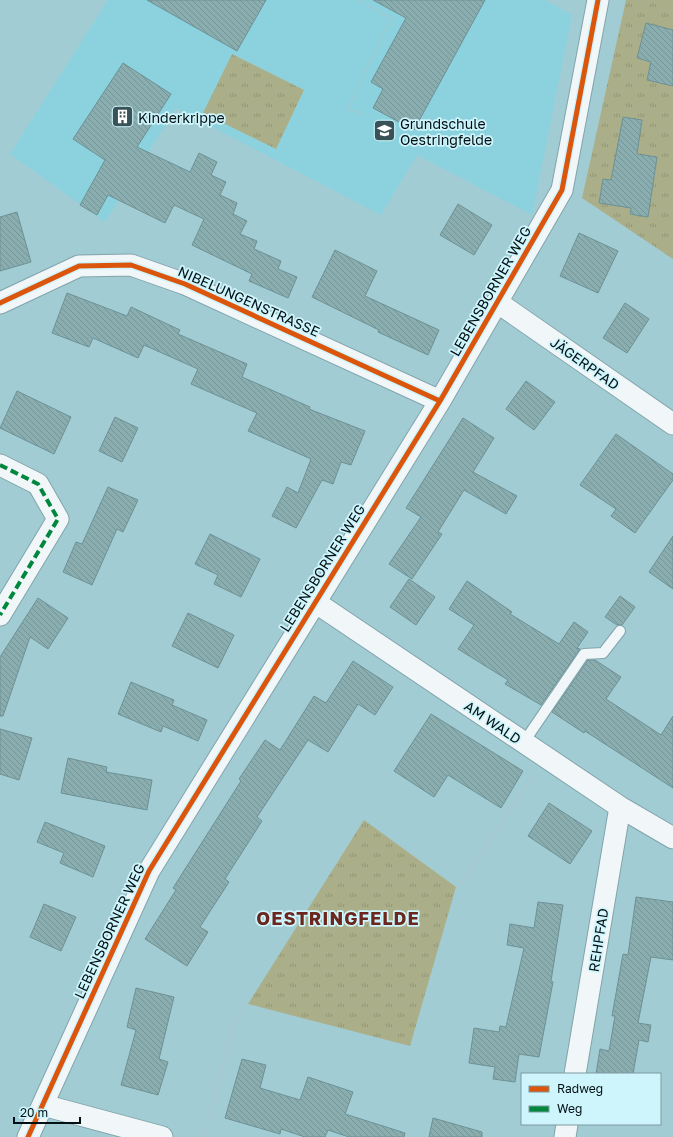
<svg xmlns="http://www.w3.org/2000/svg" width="673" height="1137" font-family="'Golos Text',sans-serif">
  <defs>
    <pattern id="grass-tufts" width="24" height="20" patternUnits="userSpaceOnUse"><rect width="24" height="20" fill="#abaf89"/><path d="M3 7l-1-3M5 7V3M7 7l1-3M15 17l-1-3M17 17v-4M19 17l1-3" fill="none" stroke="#919675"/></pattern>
    <pattern id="building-back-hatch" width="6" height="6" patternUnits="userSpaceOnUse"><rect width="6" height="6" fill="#8aadb0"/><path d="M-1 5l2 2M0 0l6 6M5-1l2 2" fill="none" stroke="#759496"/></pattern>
  </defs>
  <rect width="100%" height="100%" fill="#a1ccd4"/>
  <!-- built -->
  <path fill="#8cd2de" d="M108,0H545L572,15L532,215L417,155L381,215L176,108L105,222L10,154Z"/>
  <!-- grass -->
  <path fill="url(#grass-tufts)" d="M626,0H673V259L582,198Z
    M232,54L304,90L276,149L203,113Z
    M364,820L456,887L410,1046L248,1004Z"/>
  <!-- building -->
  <path fill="url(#building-back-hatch)" stroke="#6d9194" d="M147,0H266L237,51Z
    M373,0H485L414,130L373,108L383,89L371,82L406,18Z
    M646,23L673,30V86L647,80L651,62L637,58Z
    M123,63L171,94L137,147L190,172L199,153L217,162L211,175L226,182L220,195L237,203L233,214L247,221L240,234L257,241L254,249L281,261L278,269L297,277L288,298L249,281L252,274L192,245L204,219L174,205L165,223L108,195L97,215L80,205L105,160L73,139Z
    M623,117L642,120L637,154L657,157L648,217L630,214L631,208L599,203L603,179L611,180Z
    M458,204L492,225L474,255L440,235Z
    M17,212L31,262L0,271V217Z
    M579,233L618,251L598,293L560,276Z
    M335,250L377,271L365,296L439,330L428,355L378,332L379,330L312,297Z
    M67,293L127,316L131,307L180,330L178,334L247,364L242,377L310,407L309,409L365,431L351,465L341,462L333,484L322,480L296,528L272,516L287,487L298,493L311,459L248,431L257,413L191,384L198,369L144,345L138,358L93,338L89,347L52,333Z
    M625,303L649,319L627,353L603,338Z
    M526,381L555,402L534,430L506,409Z
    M17,391L71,417L54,454L0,428Z
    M115,417L138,428L122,462L99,451Z
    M463,418L494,438L473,472L517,496L506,514L464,490L438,532L442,534L412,579L389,564L421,517L406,508Z
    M616,434L673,474V480L635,533L611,516L616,509L580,485Z
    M108,487L138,500L123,532L117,529L92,585L63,572L76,542L82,544Z
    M210,534L260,559L241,597L214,584L218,575L195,564Z
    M673,536V589L649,572Z
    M409,579L435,597L416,625L390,607Z
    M467,581L512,612L510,614L559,644L574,622L588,632L577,648L580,649L541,705L505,684L508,680L458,649L474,625L449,609Z
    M620,596L635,607L622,625H617L605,617Z
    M38,598L68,618L48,649L30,637L3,716H0V657Z
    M188,613L234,635L218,668L172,646Z
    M588,660H595L621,677L606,699L661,735L673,716V788L585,731L584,733L552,712Z
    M353,661L393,687L375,715L358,704L328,752L308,740L257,817L262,821L225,879L229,882L200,927L208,932L187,966L145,939L176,890L173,888L241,781L239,779L265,740L280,750L314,696L326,703Z
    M131,682L174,700L172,705L207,720L198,741L163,726L161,732L118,714Z
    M431,714L523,771L501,808L448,775L434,797L394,771Z
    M0,729L32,738L19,780L0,774Z
    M68,758L107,767L106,772L152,780L147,810L61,793Z
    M549,803L592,831L570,864L528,836Z
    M45,822L105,846L93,877L60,863L64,853L37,842Z
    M636,897L673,902V960L651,957L638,1023L651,1025L648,1042L639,1040L633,1074H596L600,1049L609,1051L615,1016H612L623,954L628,955Z
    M538,902L563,905L551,981L553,982L539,1057L519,1054L515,1082L493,1079L495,1067L469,1063L474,1028L499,1032L500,1026L506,1027L524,948L507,945L510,924L534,928Z
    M44,904L76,917L61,951L30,937Z
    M136,988L174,997L159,1059L168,1062L158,1095L121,1085L136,1030L127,1027Z
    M242,1059L266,1065L260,1088L300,1100L308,1077L353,1092L345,1114L405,1133L404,1137H349L328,1130L325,1137H305L281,1129L280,1134L225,1118Z
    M433,1118L482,1132V1137H429Z"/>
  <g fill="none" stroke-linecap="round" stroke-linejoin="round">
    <defs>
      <path id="lane" d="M524,742L584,654L603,653L620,631"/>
      <path id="street" d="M497,302L673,424
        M0,303L79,266L131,265L185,284L440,401
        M0,465L38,484L58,519L0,615
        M315,602L620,807L673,838
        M575,1074L620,807
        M43,1105L162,1137
        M28,1137L149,871L440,401L562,190L598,0
        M565,1137L567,1124"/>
    </defs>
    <!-- lane casing -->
    <use href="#lane" stroke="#82a4ab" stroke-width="12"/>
    <!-- street casing -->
    <use href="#street" stroke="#82a4ab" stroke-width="23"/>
    <!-- path -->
    <path stroke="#b8c4c7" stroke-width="2.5" stroke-dasharray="1 3" stroke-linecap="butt" d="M358,0L391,18L348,108L363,115
      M456,887L468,874L534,774
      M204,1137L235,1019L248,1004"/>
    <!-- lane -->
    <use href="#lane" stroke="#f1f7f9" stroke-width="10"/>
    <!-- street -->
    <use href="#street" stroke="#f1f7f9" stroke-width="21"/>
    <!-- quiet -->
    <path stroke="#00873e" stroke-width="4" stroke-dasharray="8 4" stroke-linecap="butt" d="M0,465L38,484L58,519L0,615"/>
    <defs>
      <path id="cycleway" d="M0,303L79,266L131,265L185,284L440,401
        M28,1137L149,871L440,401L562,190L598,0"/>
    </defs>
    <!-- cycleway casing -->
    <use href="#cycleway" stroke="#cff5fc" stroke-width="8"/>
    <!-- cycleway -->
    <use href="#cycleway" stroke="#dc550c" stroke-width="5"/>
  </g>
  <!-- icons -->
  <defs>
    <symbol id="building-square" viewBox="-11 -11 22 22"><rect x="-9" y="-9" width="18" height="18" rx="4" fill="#385257" stroke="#cff5fc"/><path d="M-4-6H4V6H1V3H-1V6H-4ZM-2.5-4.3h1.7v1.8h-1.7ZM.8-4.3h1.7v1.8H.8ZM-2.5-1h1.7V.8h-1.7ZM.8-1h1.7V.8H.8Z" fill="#fff"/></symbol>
    <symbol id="school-square" viewBox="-11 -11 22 22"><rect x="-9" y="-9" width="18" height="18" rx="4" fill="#385257" stroke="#cff5fc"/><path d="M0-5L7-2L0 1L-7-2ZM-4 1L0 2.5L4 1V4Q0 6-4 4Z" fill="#fff"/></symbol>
  </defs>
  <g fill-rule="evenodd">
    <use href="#building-square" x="110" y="104" width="25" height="25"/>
    <use href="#school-square" x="372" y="118" width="25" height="25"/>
  </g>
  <g text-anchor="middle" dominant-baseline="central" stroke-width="3.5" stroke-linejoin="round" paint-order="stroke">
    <!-- poi labels -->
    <g font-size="14" fill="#001014" stroke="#cff5fc" text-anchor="start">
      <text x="138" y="117">Kinderkrippe</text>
      <text x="400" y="123">Grundschule<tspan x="400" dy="16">Oestringfelde</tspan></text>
    </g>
    <!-- street labels -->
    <g font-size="14" fill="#001014" stroke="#cff5fc">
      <text transform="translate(490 291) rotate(-60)">LEBENSBORNER WEG</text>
      <text transform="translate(249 301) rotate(24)">NIBELUNGENSTRASSE</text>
      <text transform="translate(585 363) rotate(35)">JÄGERPFAD</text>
      <text transform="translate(322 568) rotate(-58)">LEBENSBORNER WEG</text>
      <text transform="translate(493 722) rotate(34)">AM WALD</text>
      <text transform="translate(109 931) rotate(-65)">LEBENSBORNER WEG</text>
      <text transform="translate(598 940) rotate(-81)">REHPFAD</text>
    </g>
    <!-- district labels -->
    <g font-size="18" font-weight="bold" letter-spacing="1" fill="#6b261d" stroke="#cff5fc">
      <text x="338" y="918">OESTRINGFELDE</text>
    </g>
  </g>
  <!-- legend -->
  <rect x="521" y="1073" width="140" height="52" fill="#cff5fc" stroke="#7c999f"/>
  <rect x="529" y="1086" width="20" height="6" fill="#dc550c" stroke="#7c999f"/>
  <text x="557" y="1093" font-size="12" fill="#001014">Radweg</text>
  <rect x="529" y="1106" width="20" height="6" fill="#00873e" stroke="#7c999f"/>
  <text x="557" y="1113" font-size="12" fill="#001014">Weg</text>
  <!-- scale -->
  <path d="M14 1117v6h66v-6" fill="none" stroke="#001014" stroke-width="2"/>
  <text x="20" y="1117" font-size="12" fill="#001014" stroke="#cff5fc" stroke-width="3" paint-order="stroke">20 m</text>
</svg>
